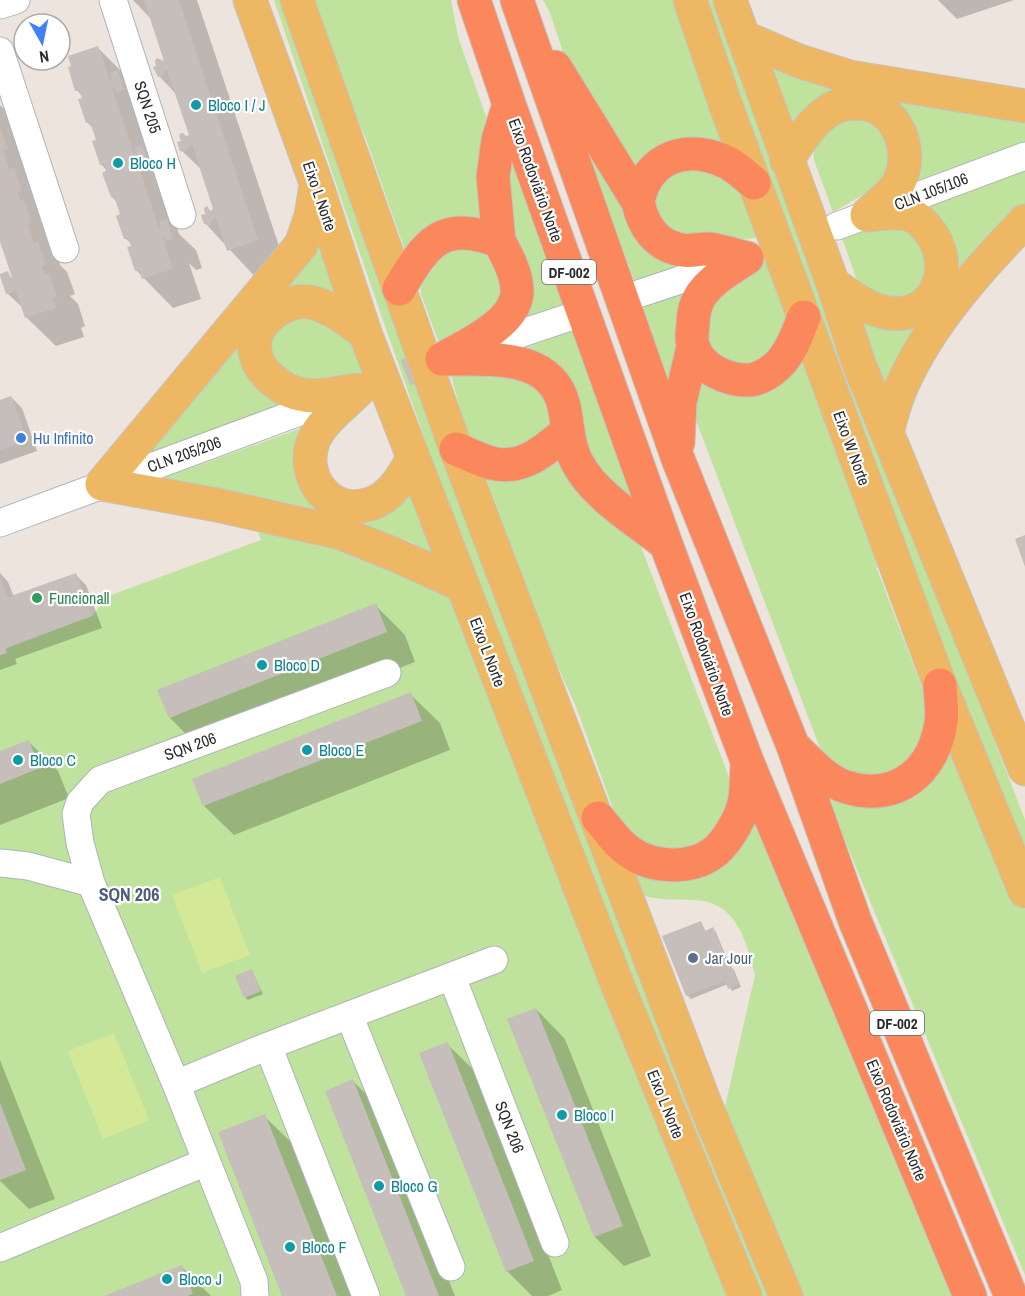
<svg xmlns="http://www.w3.org/2000/svg" width="1025" height="1296" font-family="'Archivo Narrow',sans-serif">
  <rect width="100%" height="100%" fill="#ede4de"/>
  <!-- green -->
  <path fill="#bfe29c" d="M274,0H287L773,1296H762C661,1057 562,816 473,572C403,382 338,191 274,0Z
    M310,0H451L458,37L489,125L490,230L408,259L366,139L324,41Z
    M543,0H682L733,153L638,186L569,70L550,13Z
    M705,0H721L924,558L1025,820V857L970,719L794,257Z
    M769,62L1025,113V143L904,188L870,98L793,140Z
    M846,111L890,129L887,181L833,212L814,160L813,145Z
    M578,124L622,196L701,261L635,283Z
    M506,144L565,309L503,332L508,231Z
    M670,165L730,172L759,237L710,245L654,223L653,178Z
    M1025,166V212L889,406L850,306L937,300L909,205Z
    M880,220L920,232L930,276L905,303L861,292L840,232Z
    M323,221L340,298L254,335L296,406L124,469Z
    M462,240L506,263L498,310L440,346L421,294L420,286L439,247Z
    M767,260L787,306L788,328L767,364L720,366L701,325L720,290Z
    M709,280L673,393L642,304Z
    M301,311L346,328L367,380L305,389L285,379L271,349V338L275,329Z
    M573,331L638,508L595,476L572,398L509,353Z
    M798,348L871,527L877,569L931,711L923,759L862,784L824,756L818,743L694,415L695,365L712,379Z
    M451,375L536,376L557,418L527,458L469,443Z
    M302,428C286,458 292,493 322,512L411,473L435,559L412,542L378,531L140,486Z
    M558,453L638,539L732,785L720,835L673,857L621,831L577,709L549,647L483,470Z
    M256,527L329,536L456,588L737,1296H0V651L94,615L103,598L261,540Z
    M954,737L1025,910V1275L824,790C841,793 858,797 875,800C881,801 888,804 894,803C926,802 947,764 954,737Z
    M754,811L903,1178L953,1296H801L724,1111L755,975C746,939 736,901 693,900C674,899 658,901 639,894L626,865L653,876Z"/>
  <!-- pitch -->
  <path fill="#d3e998" d="M220,877L250,955L202,973L172,895Z
    M114,1033L149,1120L103,1139L68,1051Z"/>
  <!-- shadow -->
  <path fill="#0003" d="M133,0H197L287,270L258,280L205,223L207,208L211,212L215,210L202,170L181,150L187,138L190,136L177,95L159,76L166,62L152,20Z
    M938,0H1014L957,19Z
    M98,48L127,77L179,234L196,250L202,268L196,270L189,263L201,299L173,308L136,270L134,246L125,238L122,215L118,203L112,197L108,172L101,164L98,141L93,128L87,122L83,97L77,90Z
    M0,105L18,124L60,265L67,272L75,294L70,296L78,304L85,326L81,328L84,337L56,346L26,317L24,309L7,293V273L14,280L0,237Z
    M11,397L22,408L37,451L0,464V401Z
    M0,573L8,582L14,597L75,574L86,585L102,628L15,659L17,664L0,670Z
    M375,605L405,635L415,662L199,747L170,718Z
    M410,694L440,723L450,750L234,835L204,806Z
    M29,742L58,771L69,798L0,825V753Z
    M701,922L706,932L713,929L716,932L730,967L734,970L741,987L732,991L728,984L691,999L687,995Z
    M252,971L263,994L248,1000L245,997Z
    M536,1009L565,1039L651,1256L624,1266L595,1237L509,1020Z
    M447,1044L477,1073L562,1290L548,1296H532L507,1271Z
    M0,1060L55,1199L29,1209L0,1181Z
    M353,1081L382,1110L455,1296H408Z
    M264,1116L294,1145L353,1296H284Z
    M182,1267L211,1296H108Z"/>
  <!-- building -->
  <path fill="#c5beba" d="M144,0H179L258,240L227,251L216,218L213,219L210,225L204,224L201,215L205,214L204,208L207,206L210,211L213,209L192,144L184,152L180,151L177,142L181,141L179,136L181,133H183L186,136L189,135L167,70L165,71L163,76L158,77L153,67L156,66L155,61L157,58L164,61Z
    M98,46L110,80L112,79L110,73L118,70L124,90L116,93L114,87L112,88L134,154L136,153L134,147L142,145L149,164L141,167L139,162H137L159,228L160,227L159,222L167,219L173,239L165,241L163,236H162L173,269L142,279L139,270L135,271L127,247L131,246L128,238L124,239L116,216L120,214L114,196L111,197L102,173L106,171L104,164L100,165L92,141L96,140L90,122L86,123L78,99L82,98L79,90L75,91L68,67L71,66L68,56Z
    M0,127L8,149L3,150L9,169L14,167L22,191L18,192L20,200L24,199L32,223L28,224L34,243L38,241L46,265L42,266L44,274L49,273L57,297L53,298L56,308L25,318L14,285V291L6,294L0,276V274L8,271L10,277H12L0,242Z
    M11,396L27,440L0,450V400Z
    M1025,535V567L1015,539Z
    M76,573L92,616L5,648L7,653L0,655V576L8,597Z
    M376,603L387,632L169,718L157,690Z
    M411,692L422,721L203,806L192,779Z
    M29,740L40,768L0,784V751Z
    M701,921L705,931L713,927L729,966L731,965L739,984L728,989L725,981L686,996L662,936Z
    M252,969L261,991L244,998L235,976Z
    M536,1008L623,1226L594,1237L507,1019Z
    M448,1042L534,1261L506,1272L419,1053Z
    M353,1079L439,1296H406L325,1091Z
    M0,1103L26,1170L0,1180Z
    M265,1114L337,1296H282L218,1132Z
    M182,1265L193,1294L187,1296H104Z"/>
  <g fill="none" stroke-linecap="round" stroke-linejoin="round">
    <!-- minor-tunnel -->
    <path stroke="#c6bfba" stroke-width="27" stroke-dasharray="27 14" stroke-linecap="butt" d="M367,387L439,360"/>
    <defs>
      <path id="minor" d="M113,0L182,215
        M0,5L16,0
        M0,51L65,249
        M837,226L1025,156
        M641,293L731,263
        M474,349L567,318
        M0,523L337,398
        M0,863L28,866L91,883
        M452,977L555,1243
        M349,1015L451,1267
        M268,1046L366,1296
        M176,1084L268,1046L494,960
        M0,1248L206,1162
        M255,1296L254,1281L176,1084L91,883L80,843L76,814L80,802L100,780L387,673"/>
      <path id="major" d="M250,0L316,183L365,333L618,986L745,1296
        M297,0L456,449L706,1106L786,1296
        M690,0L726,106L940,685L1025,891
        M730,0L833,284L859,364L1025,769
        M743,37L799,61L850,77L1025,106
        M787,161C799,141 811,122 831,109C840,104 848,103 858,103C896,104 915,150 899,182C893,194 877,205 867,215
        M316,185L311,216L301,245L102,484L217,505L341,533L398,556L462,585
        M833,284C847,293 861,305 877,310C932,329 961,268 927,228C923,224 919,219 913,216C900,210 881,214 867,215
        M359,390C341,392 321,398 304,395C283,392 258,373 255,351C250,324 285,298 309,302C331,306 348,321 365,333
        M359,390C344,405 320,422 313,442C300,478 331,517 370,504C391,498 403,476 413,458
        M887,432C891,417 895,402 901,388C928,325 978,270 1025,221"/>
      <path id="highway" d="M474,0L509,104L666,544L747,761L970,1296
        M517,0L678,459L793,746L855,921L1011,1296
        M555,67L638,202C643,226 656,246 682,250C691,252 701,248 710,249C723,251 735,255 747,258
        M638,202C647,156 688,143 728,163C737,168 746,176 754,183
        M499,241L493,177L498,140L509,104
        M747,258C731,269 713,278 701,295C695,304 693,314 693,325C692,333 691,341 694,348C701,369 728,381 750,380C761,379 774,370 781,362C792,350 798,332 804,317
        M399,289C427,242 441,220 499,241C507,256 516,272 517,289C519,322 467,345 442,359
        M442,359C485,360 551,351 564,406C568,425 568,447 578,464C595,496 637,521 666,544
        M678,443L680,402L693,347
        M456,449C469,454 483,462 496,464C526,469 547,448 568,431
        M795,748C810,762 826,781 846,787C897,803 934,771 941,722C943,711 940,697 940,685
        M598,818C608,829 617,844 630,852C652,868 690,870 713,853C725,845 739,821 743,807C747,795 746,779 747,766"/>
    </defs>
    <!-- minor casing -->
    <use href="#minor" stroke="#aeb3bb" stroke-width="29"/>
    <!-- major casing -->
    <use href="#major" stroke="#c4c4c4" stroke-width="35"/>
    <!-- highway casing -->
    <use href="#highway" stroke="#c4c4c4" stroke-width="35"/>
    <!-- minor -->
    <use href="#minor" stroke="#fff" stroke-width="27"/>
    <!-- major -->
    <use href="#major" stroke="#edb763" stroke-width="33"/>
    <!-- highway -->
    <use href="#highway" stroke="#fa885c" stroke-width="33"/>
  </g>
  <!-- markers -->
  <g fill="#0f9aa8" stroke="#fff" stroke-width="2">
    <circle cx="196" cy="105" r="6"/>
    <circle cx="118" cy="163" r="6"/>
    <circle cx="262" cy="665" r="6"/>
    <circle cx="307" cy="750" r="6"/>
    <circle cx="18" cy="760" r="6"/>
    <circle cx="562" cy="1115" r="6"/>
    <circle cx="379" cy="1186" r="6"/>
    <circle cx="290" cy="1247" r="6"/>
    <circle cx="167" cy="1279" r="6"/>
  </g>
  <circle fill="#3f7fe0" stroke="#fff" stroke-width="2" cx="21" cy="438" r="6"/>
  <circle fill="#2e9e5b" stroke="#fff" stroke-width="2" cx="37" cy="598" r="6"/>
  <circle fill="#5c6f8a" stroke="#fff" stroke-width="2" cx="693" cy="958" r="6"/>
  <g text-anchor="middle" dominant-baseline="central" stroke-width="4.5" stroke-linejoin="round" paint-order="stroke">
    <!-- shield labels -->
    <g fill="#fff" stroke="#6b6b6b" stroke-width="1.5">
      <rect x="542" y="260" width="54" height="24" rx="4.5"/>
      <rect x="870" y="1011" width="54" height="24" rx="4.5"/>
    </g>
    <g font-size="15" font-weight="bold" fill="#2b2b2b">
      <text x="569" y="272">DF-002</text>
      <text x="897" y="1023">DF-002</text>
    </g>
    <!-- culture labels -->
    <g font-size="16" fill="#0d838f" stroke="#fff" text-anchor="start">
      <text x="208" y="105">Bloco I / J</text>
      <text x="130" y="163">Bloco H</text>
      <text x="274" y="665">Bloco D</text>
      <text x="319" y="750">Bloco E</text>
      <text x="30" y="760">Bloco C</text>
      <text x="574" y="1115">Bloco I</text>
      <text x="391" y="1186">Bloco G</text>
      <text x="302" y="1247">Bloco F</text>
      <text x="179" y="1279">Bloco J</text>
    </g>
    <!-- street labels -->
    <g font-size="16" fill="#2b2b2b" stroke="#fff">
      <text transform="translate(148 107) rotate(72)">SQN 205</text>
      <text transform="translate(536 180) rotate(70)">Eixo Rodoviário Norte</text>
      <text transform="translate(931 191) rotate(-21)">CLN 105/106</text>
      <text transform="translate(320 196) rotate(71)">Eixo L Norte</text>
      <text transform="translate(852 448) rotate(70)">Eixo W Norte</text>
      <text transform="translate(184 454) rotate(-20)">CLN 205/206</text>
      <text transform="translate(488 652) rotate(69)">Eixo L Norte</text>
      <text transform="translate(707 654) rotate(70)">Eixo Rodoviário Norte</text>
      <text transform="translate(190 746) rotate(-20)">SQN 206</text>
      <text transform="translate(666 1104) rotate(68)">Eixo L Norte</text>
      <text transform="translate(897 1120) rotate(67)">Eixo Rodoviário Norte</text>
      <text transform="translate(510 1127) rotate(69)">SQN 206</text>
    </g>
    <!-- shop labels -->
    <g font-size="16" fill="#366cbe" stroke="#fff" text-anchor="start">
      <text x="33" y="438">Hu Infinito</text>
    </g>
    <!-- leisure labels -->
    <g font-size="16" fill="#27864d" stroke="#fff" text-anchor="start">
      <text x="49" y="598">Funcionall</text>
    </g>
    <!-- service labels -->
    <g font-size="16" fill="#4e5e75" stroke="#fff" text-anchor="start">
      <text x="705" y="958">Jar Jour</text>
    </g>
    <!-- neighbourhood labels -->
    <g font-size="18" font-weight="bold" fill="#4d5c7b" stroke="#fff">
      <text x="129" y="894">SQN 206</text>
    </g>
  </g>
  <!-- north arrow -->
  <g transform="translate(42 42) rotate(171)"><circle r="28" fill="#ffffff" stroke="#aaaaaa" stroke-width="1.5"/>
  <path d="M0-4.5L10 22L0 15L-10 22Z" fill="#4380f5"/>
  <text y="-9" font-size="16" font-weight="bold" text-anchor="middle" fill="#2b2b2b">N</text>
  </g>
</svg>
